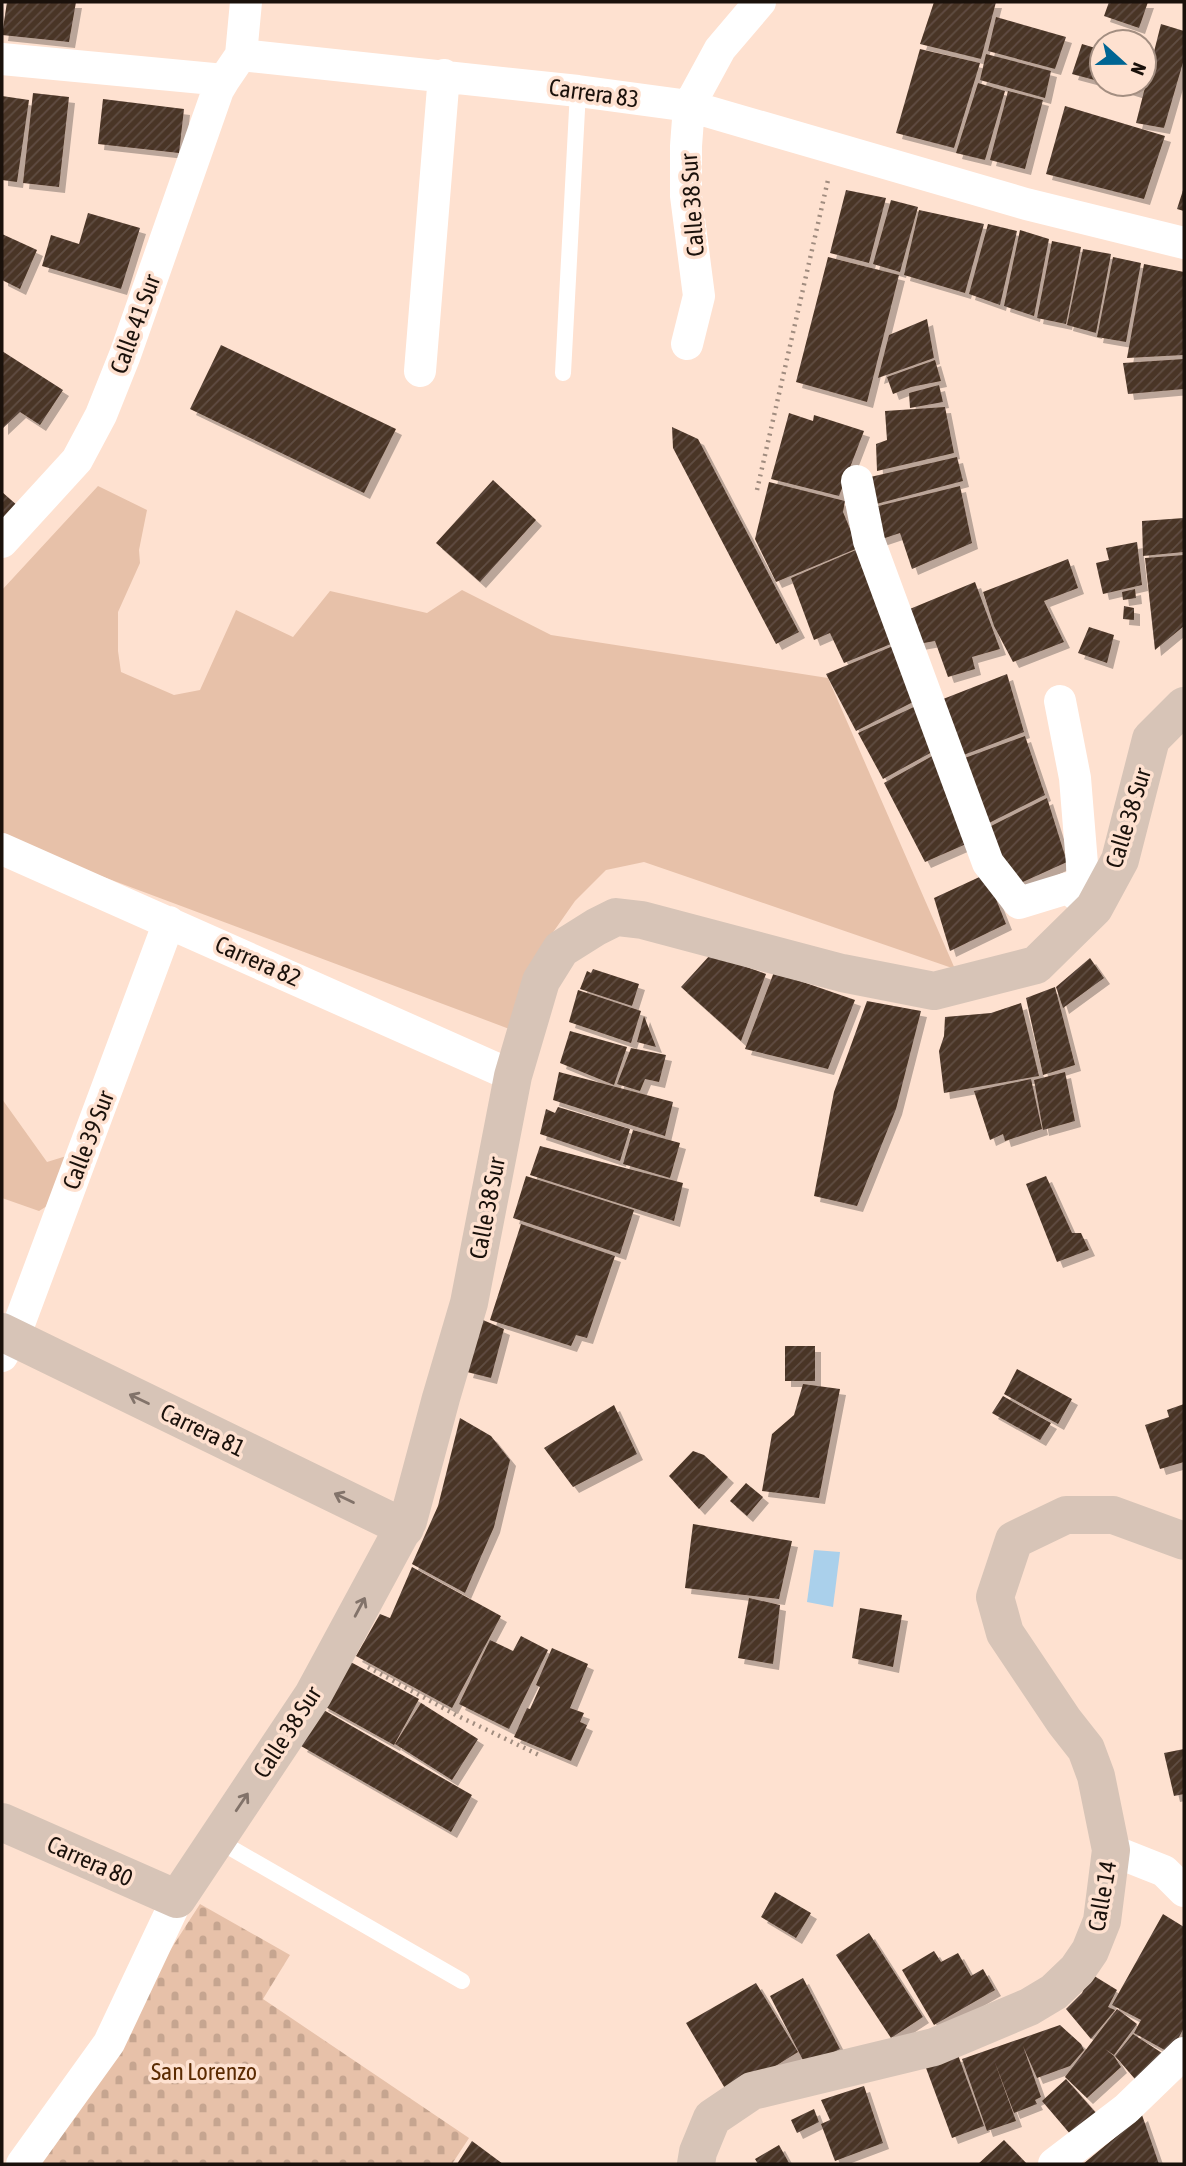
<svg xmlns="http://www.w3.org/2000/svg" width="1186" height="2166" font-family="'Asap Condensed',sans-serif">
  <defs>
    <pattern id="cemetery-stones" width="16" height="16" patternUnits="userSpaceOnUse" patternTransform="scale(1.75)"><rect width="16" height="16" fill="#e7c1a9"/><path d="M2 7V4a2 2 0 0 1 4 0v3zM10 15v-3a2 2 0 0 1 4 0v3z" fill="#c6a590"/></pattern>
    <pattern id="building-hatch" width="6" height="6" patternUnits="userSpaceOnUse" patternTransform="scale(1.75)"><rect width="6" height="6" fill="#4a3426"/><path d="M-1 1l2-2M0 6l6-6M5 7l2-2" fill="none" stroke="#604e43"/></pattern>
    <filter id="shadow"><feDropShadow dx="6" dy="6" stdDeviation="0" flood-color="#0004"/></filter>
  </defs>
  <rect width="100%" height="100%" fill="#fee1d0"/>
  <!-- grass -->
  <path fill="#e7c1a9" d="M98,486L147,510L139,550L140,563L118,612V651L121,672L174,695L200,690L236,610L293,637L330,591L427,613L462,590L551,635L828,678L955,969L644,862L606,870L575,901L542,948L515,1031L2,839V590Z
    M2,1099L47,1162L76,1153L68,1193L39,1211L2,1198Z"/>
  <!-- cemetery -->
  <path fill="url(#cemetery-stones)" d="M200,1904L290,1955L263,1999L469,2138L452,2164H32Z"/>
  <!-- water -->
  <path fill="#aad0eb" d="M814,1550L840,1552L833,1607L807,1602Z"/>
  <!-- building -->
  <path fill="url(#building-hatch)" filter="url(#shadow)" d="M7,2H76L69,42L2,35Z
    M934,2H996L981,59L920,44Z
    M1109,2H1148L1139,28L1104,16Z
    M996,17L1066,37L1055,69L988,51Z
    M1161,24L1184,31V59L1164,128L1136,123Z
    M1082,44L1102,50V82L1072,74Z
    M920,49L980,63L954,148L896,133Z
    M986,54L1051,71L1045,98L980,80Z
    M978,83L1005,91L985,160L956,153Z
    M1110,84H1142L1139,93Z
    M1008,91L1043,100L1025,169L990,160Z
    M33,93L69,97L59,187L23,183Z
    M2,96L29,100L17,182L2,180Z
    M103,99L184,109L179,153L98,144Z
    M1065,106L1165,136L1144,199L1046,174Z
    M1184,187V211L1177,209Z
    M846,190L886,198L869,263L830,253Z
    M891,200L918,207L900,272L873,264Z
    M919,210L984,224L965,293L904,275Z
    M88,213L140,228L121,289L42,266L51,235L79,244Z
    M988,224L1017,231L1000,305L969,294Z
    M1020,230L1049,239L1034,316L1004,306Z
    M2,234L37,250L20,289L2,280Z
    M1052,241L1081,247L1066,324L1037,318Z
    M1083,249L1111,254L1096,333L1067,325Z
    M828,257L899,275L867,402L796,382Z
    M1113,257L1141,263L1126,342L1097,337Z
    M1144,264L1184,272V355L1127,358Z
    M927,319L934,358L878,378L889,335Z
    M221,345L396,429L364,493L190,409Z
    M2,351L63,390L40,425L20,412L2,429Z
    M1184,359V389L1128,394L1123,363Z
    M935,360L941,381L911,387L893,394L887,377Z
    M939,385L943,402L910,408L909,393Z
    M945,407L954,453L877,471L876,444L887,440L885,411Z
    M789,413L813,421L814,415L864,431L839,496L771,479Z
    M672,427L698,439L799,632L776,644L673,448Z
    M957,457L963,481L865,507L866,478Z
    M493,480L536,520L480,582L436,543Z
    M769,482L845,501L843,512L858,548L776,582L755,539Z
    M960,486L972,543L912,569L900,533L879,540L866,509Z
    M2,492L18,506L2,525Z
    M1184,518V552L1143,556L1142,521Z
    M1137,542L1142,585L1103,594L1096,563L1109,560L1106,548Z
    M856,550L891,644L844,663L830,633L814,640L791,578Z
    M1184,555V626L1155,650L1145,558Z
    M1068,559L1078,588L1044,601L1064,642L1013,662L994,626L983,592Z
    M975,582L1000,649L972,657L975,669L948,677L935,641L918,644L905,611Z
    M1135,589L1136,598L1123,600L1122,592Z
    M1124,606L1134,608V620L1123,619Z
    M1089,627L1114,635L1107,663L1078,653Z
    M893,646L915,701L856,731L826,674Z
    M1007,674L1024,732L961,756L938,701Z
    M916,706L934,751L883,779L858,733Z
    M1025,736L1045,795L985,825L962,759Z
    M934,755L973,841L925,862L884,783Z
    M1047,798L1067,862L1014,886L989,827Z
    M986,874L1006,924L950,951L934,898Z
    M711,954L766,974L741,1041L681,987Z
    M1090,958L1104,978L1063,1008L1056,987Z
    M593,969L639,984L632,1006L580,989L587,971L591,973Z
    M774,972L855,1000L828,1069L745,1049Z
    M1055,987L1075,1065L1043,1075L1026,998Z
    M578,990L641,1011L631,1043L569,1022Z
    M867,1001L921,1011L896,1109L857,1206L814,1196L834,1092Z
    M1021,1003L1039,1076L944,1093L939,1051L944,1036L945,1017L991,1013Z
    M644,1016L656,1047L637,1042Z
    M570,1031L627,1047L614,1085L560,1063Z
    M631,1048L666,1055L659,1082L645,1079L640,1091L617,1084Z
    M559,1072L673,1102L665,1136L553,1100Z
    M1065,1072L1075,1121L1043,1130L1034,1080Z
    M1031,1079L1042,1129L1005,1141L1003,1134L990,1140L974,1091Z
    M558,1107L630,1129L620,1161L540,1134L546,1109L555,1113Z
    M633,1130L680,1143L670,1178L623,1164Z
    M540,1146L683,1183L674,1221L530,1175Z
    M526,1176L634,1210L620,1254L513,1218Z
    M1046,1176L1072,1233H1081L1089,1250L1057,1262L1026,1184Z
    M521,1224L615,1256L587,1338L576,1335L571,1346L490,1320Z
    M483,1320L504,1329L491,1378L467,1372Z
    M785,1346H815V1381H785Z
    M1017,1369L1072,1399L1058,1424L1004,1394Z
    M803,1384L840,1389L819,1498L762,1491L772,1434L794,1415Z
    M1003,1396L1051,1423L1040,1440L992,1413Z
    M1184,1404V1462L1160,1469L1145,1425L1169,1417L1167,1410Z
    M614,1405L637,1454L573,1487L544,1448Z
    M460,1418L491,1436L510,1460L494,1527L465,1593L412,1564L438,1506Z
    M693,1451L704,1455L728,1477L699,1509L669,1476Z
    M746,1483L763,1497L747,1516L730,1501Z
    M693,1524L792,1541L779,1599L685,1588Z
    M412,1567L501,1616L452,1708L356,1656L380,1614L390,1618Z
    M749,1598L780,1605L773,1664L738,1658Z
    M860,1608L902,1615L893,1667L852,1658Z
    M521,1636L548,1650L509,1729L459,1704L490,1640L513,1651Z
    M552,1648L588,1664L570,1708L584,1713L580,1722L587,1725L571,1761L514,1737L527,1708L530,1709L540,1687L536,1685Z
    M347,1660L419,1699L394,1745L322,1705Z
    M421,1703L478,1739L452,1780L395,1744Z
    M322,1709L472,1795L451,1832L301,1746Z
    M1184,1749V1794L1174,1796L1164,1753Z
    M775,1892L811,1913L796,1938L761,1917Z
    M1163,1914L1184,1927V2028L1170,2053L1134,2033L1141,2020L1112,2005Z
    M869,1933L923,2017L891,2038L836,1955Z
    M934,1951L941,1962L958,1953L971,1976L983,1969L995,1990L934,2025L902,1970Z
    M1091,1974L1117,1990L1108,2007L1115,2010L1091,2039L1066,2009L1082,1993Z
    M803,1978L840,2049L806,2066L770,1996Z
    M756,1983L798,2052L729,2095L686,2023Z
    M1117,2009L1137,2024L1114,2055L1105,2049L1114,2056L1121,2067L1087,2098L1065,2077Z
    M1060,2025L1081,2044L1084,2050L1070,2066L1037,2078L1023,2046L1041,2097L1035,2100L1037,2104L1014,2113L994,2060L1016,2121L987,2131L962,2059Z
    M1133,2034L1168,2057L1141,2086L1115,2056Z
    M958,2055L984,2126L952,2138L926,2068Z
    M1066,2079L1096,2113L1071,2135L1042,2101Z
    M864,2086L883,2143L835,2161L821,2124L830,2120L821,2100Z
    M814,2109L819,2122L797,2133L791,2120Z
    M1142,2115L1159,2164H1083Z
    M1004,2140L1027,2164H978Z
    M472,2141L503,2164H457Z
    M779,2145L789,2163L758,2164L755,2159Z"/>
  <g fill="none" stroke-linecap="round" stroke-linejoin="round">
    <!-- path -->
    <path stroke="#a08c7f" stroke-width="4.5" stroke-dasharray="2 5" stroke-linecap="butt" d="M757,490L828,180
      M368,1667L456,1715L539,1755"/>
    <!-- lane -->
    <path stroke="#fff" stroke-width="16" d="M563,373L578,91
      M217,1840L462,1981"/>
    <!-- street -->
    <path stroke="#fff" stroke-width="32" d="M241,55L246,2
      M2,59L224,80L241,55L578,91L689,106L1026,204L1184,243
      M687,344L699,296L686,196V146L689,106L720,49L760,2
      M420,371L444,75
      M857,481L869,541L988,863L1019,903L1068,888L1094,908
      M2,542L77,460L101,415L125,355L218,90L224,80
      M1060,701L1075,778L1082,864L1083,899
      M2,849L513,1076
      M2,1356L16,1332L169,922
      M1111,1850L1164,1871L1184,1891
      M22,2164L109,2043L177,1899
      M1054,2164L1126,2109L1184,2053"/>
    <!-- secondary -->
    <path stroke="#d7c4b7" stroke-width="38" d="M2,1332L405,1528
      M2,1822L177,1899L313,1695L400,1534L408,1521L441,1398L469,1303L513,1076L541,981L561,949L596,927L616,917L642,920L842,973L934,991L1036,965L1094,908L1120,860L1151,739L1184,706
      M696,2164L698,2152L712,2118L752,2091L934,2047L1029,2007L1054,1992L1077,1970L1090,1951L1102,1921L1111,1850L1096,1776L1086,1749L1064,1721L1005,1633L995,1597L1014,1540L1066,1515H1113L1184,1541"/>
  </g>
  <!-- one-way arrows -->
  <defs><path id="oneway-shaft" d="M-6 0H5M1.5-3L5.5 0L1.5 3" fill="none" stroke-width="1.6" stroke-linecap="round" stroke-linejoin="round" transform="scale(1.75)"/></defs>
  <g stroke="#82736a">
    <use href="#oneway-shaft" transform="translate(139 1399) rotate(-154)"/>
    <use href="#oneway-shaft" transform="translate(344 1498) rotate(-154)"/>
    <use href="#oneway-shaft" transform="translate(360 1607) rotate(-62)"/>
    <use href="#oneway-shaft" transform="translate(242 1802) rotate(-56)"/>
  </g>
  <g text-anchor="middle" dominant-baseline="central" stroke-width="7" stroke-linejoin="round" paint-order="stroke">
    <!-- street labels -->
    <g font-size="24" fill="#1a110b" stroke="#fee1d0">
      <text transform="translate(594 93) rotate(8)">Carrera 83</text>
      <text transform="translate(692 205) rotate(-94)">Calle 38 Sur</text>
      <text transform="translate(135 324) rotate(-70)">Calle 41 Sur</text>
      <text transform="translate(1128 818) rotate(-73)">Calle 38 Sur</text>
      <text transform="translate(258 961) rotate(24)">Carrera 82</text>
      <text transform="translate(88 1140) rotate(-69)">Calle 39 Sur</text>
      <text transform="translate(487 1208) rotate(-79)">Calle 38 Sur</text>
      <text transform="translate(203 1430) rotate(26)">Carrera 81</text>
      <text transform="translate(287 1732) rotate(-57)">Calle 38 Sur</text>
      <text transform="translate(90 1861) rotate(24)">Carrera 80</text>
      <text transform="translate(1102 1896) rotate(-80)">Calle 14</text>
    </g>
    <!-- park labels -->
    <g font-size="24" fill="#5b2b02" stroke="#fee1d0">
      <text x="204" y="2071">San Lorenzo</text>
    </g>
  </g>
  <!-- border -->
  <rect width="1186" height="2166" fill="none" stroke="#1a110b" stroke-width="7"/>
  <!-- north arrow -->
  <g transform="translate(1123 63) rotate(111)"><circle r="33" fill="#fee1d0" stroke="#a38e81" stroke-width="2"/>
  <path d="M0-5L12 26L0 18L-12 26Z" fill="#006593"/>
  <text y="-10" font-size="19" font-weight="bold" text-anchor="middle" fill="#1a110b">N</text>
  </g>
</svg>
